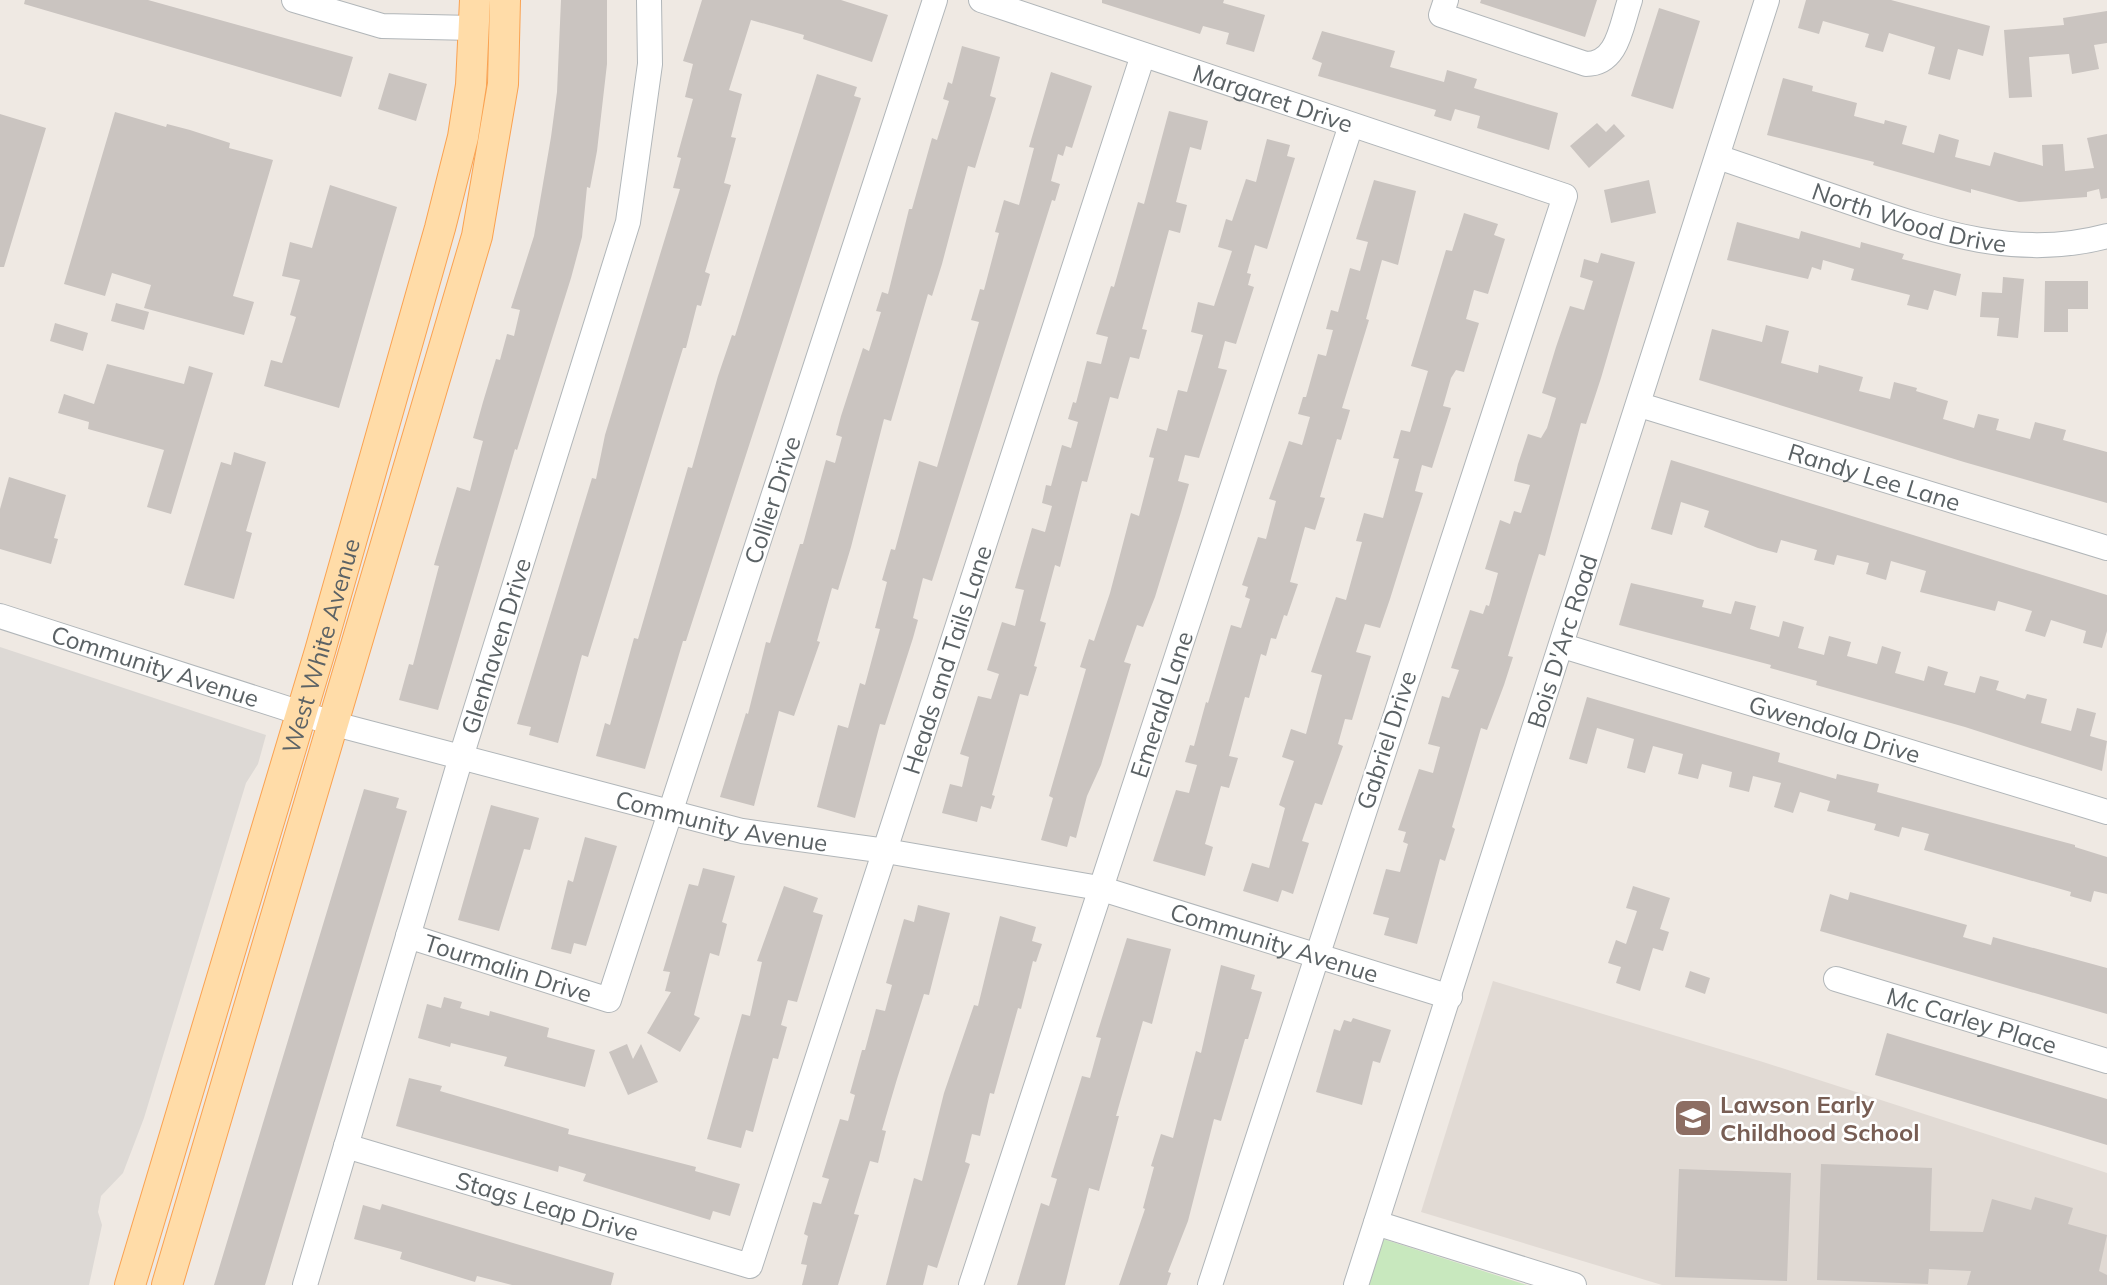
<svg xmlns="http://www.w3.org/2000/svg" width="2107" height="1285" font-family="Mulish,sans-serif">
  <rect width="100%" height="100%" fill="#efe9e3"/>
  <!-- industrial -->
  <path fill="#ddd9d5" d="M0,647L266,735L258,764L246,783L144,1118L123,1173L101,1196L98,1212L102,1225L89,1285H0Z"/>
  <!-- education -->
  <path fill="#e1dad4" d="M1493,981L1763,1062L2107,1173V1285H1662L1421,1212Z"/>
  <!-- green -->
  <path fill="#c8e8be" d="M1383,1239L1527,1285H1369Z"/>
  <!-- building -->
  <path fill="#cac4c0" d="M25,0H148L353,57L341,97L24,4Z
    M561,0H607V64L597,151L590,188L587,187L582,237L571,278L517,450L515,449L438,710L399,700L409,664L413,665L439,566L434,565L457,487L470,491L483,441L473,438L483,402L496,359L500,360L507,334L514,336L520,310L511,308L534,236L551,137L557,92Z
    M702,0H841L888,15L872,62L803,39L804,35L751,20L729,90L742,94L731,137L736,138L724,183L731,185L705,272L710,274L701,306L697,305L686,348H683L588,657L582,655L558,743L529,735L531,727L517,724L592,478L596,479L605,435L680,189L673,188L681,158L677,157L693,99L685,97L693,64L683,61Z
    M1102,0H1224L1223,3L1265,15L1254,52L1226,44L1229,33L1203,26L1200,34L1102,3Z
    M1481,0H1597L1585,37L1480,3Z
    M1806,0H1891L1990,26L1983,56L1958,49L1950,80L1928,74L1935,47L1889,33L1883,52L1865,47L1869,34L1823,21L1819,34L1798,28Z
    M1659,8L1700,21L1673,109L1631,96Z
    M2107,11V43L2094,45L2099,69L2072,74L2069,54L2029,57L2032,97L2009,98L2004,30L2064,25L2063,18Z
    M1322,31L1395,51L1390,67L1444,82L1447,70L1477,79L1474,88L1558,113L1549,150L1477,128L1480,116L1455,109L1451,121L1434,116L1436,110L1318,76L1322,63L1312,59Z
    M962,46L1000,57L990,96L996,98L975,168L968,166L942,264L932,296L928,294L891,421L884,419L851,547L838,590L832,588L817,641L820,642L794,716L779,711L754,806L720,797L746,713L748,714L766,642L770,643L800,544H803L826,460L835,463L842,437L836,435L841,416L863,348L869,351L881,312L876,311L882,292L888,294L909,209H912L932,138L937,140L949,101L943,99L948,82L952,84Z
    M1051,72L1092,86L1072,148L1066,146L1063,156L1058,154L1051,181L1060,184L1055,201L1052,200L932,581L923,578L913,618L918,620L913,638L885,725L880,724L855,818L817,807L838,725L848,728L860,683L865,685L880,629L875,628L887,582L882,580L891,549L895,550L919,461L937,467L979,322L971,320L980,289L984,290L999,233L995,232L1004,200L1019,205L1034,148L1029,147Z
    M389,73L427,84L416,121L378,109Z
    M817,74L857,87L854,96L861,98L686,641H683L645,769L596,756L605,723L610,725L634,638L638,639L688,467L692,468L718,376L732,335L735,336Z
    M1783,78L1813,86L1812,91L1857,103L1854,116L1884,124L1885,120L1907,126L1902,144L1934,153L1939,134L1959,140L1955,157L1990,166L1994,152L2043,166L2042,145L2063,144L2065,171L2094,168L2087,138L2107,134V198L2101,199L2099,189L2087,192V197L2019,202L1971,189V193L1873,165L1874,162L1767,135Z
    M1169,111L1208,121L1201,150L1190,147L1176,202L1187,205L1180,233L1169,230L1142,329L1147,330L1139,359L1130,357L1118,399L1110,397L1087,482L1082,481L1060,567L1055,565L1040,621L1046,623L1034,666L1037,667L1028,696L1020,694L992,795L995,796L991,809L981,806L977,822L942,813L950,784L962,787L969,757L960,754L978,696L991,699L999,674L987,670L1002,622L1015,626L1024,590L1015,588L1032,528L1045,532L1052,506L1042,503L1046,485L1051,486L1062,445L1071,448L1078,422L1068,419L1073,402L1076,403L1087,361L1101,364L1108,337L1096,334L1111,286L1114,287L1138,202L1144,204Z
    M115,112L166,127L167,124L190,130L230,143L229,148L273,160L233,296L254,302L244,335L144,308L151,285L112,273L105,296L64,284Z
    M0,114L46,128L4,267H0Z
    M1597,123L1606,132L1614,124L1625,136L1589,168L1570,146Z
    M1267,139L1290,145L1287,156L1295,158L1267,249L1255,245L1247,273L1251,274L1248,285L1254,287L1236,344L1225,341L1218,368L1227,370L1199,458L1185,455L1178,481L1189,484L1181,512L1155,597L1143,627L1137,625L1124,662L1131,664L1101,765L1087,796L1076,838L1070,836L1067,847L1041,840L1053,798L1049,796L1086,669L1080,667L1089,639L1094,641L1110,593L1131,513L1139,516L1154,458L1149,457L1157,428L1167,431L1178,390L1187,392L1203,335L1191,332L1198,302L1214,306L1232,251L1218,247L1226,219L1232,221L1246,179L1256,182Z
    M1374,180L1416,191L1398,265L1382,260L1366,319L1369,320L1342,408L1350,410L1341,440L1337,439L1320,497L1325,498L1315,530L1305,527L1290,582L1298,584L1287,616L1284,615L1276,639L1271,638L1266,656L1261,654L1249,698L1245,697L1229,756L1238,758L1229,788L1221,786L1205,844L1213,847L1205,876L1153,861L1176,790L1189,793L1197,765L1185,762L1190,745L1194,746L1206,702L1208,703L1231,625L1241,628L1250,599L1245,597L1248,587L1242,585L1258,537L1266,539L1276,501L1269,499L1275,482L1289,441L1302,445L1310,417L1298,414L1303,397H1306L1318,354L1326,356L1333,330L1326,329L1331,310L1338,312L1350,268L1360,271L1368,242L1356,239Z
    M1649,180L1656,213L1611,223L1604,190Z
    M330,185L397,207L339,408L264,386L271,360L282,363L296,317L290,315L300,280L282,276L290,242L312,248Z
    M1464,213L1498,224L1494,235L1505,239L1488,294L1474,290L1466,319L1479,323L1464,372L1456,370L1451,378L1443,406L1451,408L1432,468L1422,465L1415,491L1423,493L1390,599L1380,628L1365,624L1356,652L1371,656L1352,720L1345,719L1338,744L1343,746L1322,805L1315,803L1302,841L1309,843L1293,894L1282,890L1278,902L1243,891L1252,863L1269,868L1285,808L1279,805L1294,761L1282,757L1291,729L1306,734L1322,675L1311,672L1336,597L1346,600L1362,542L1356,541L1364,513L1383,518L1399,459L1393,458L1401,430L1410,432L1428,371L1411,366L1446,250L1452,251Z
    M1737,222L1799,239L1801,231L1860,248L1861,242L1904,254L1902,259L1961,274L1956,296L1934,290L1928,310L1907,305L1910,295L1851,280L1854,269L1823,260L1821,270L1812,267L1808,279L1727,260Z
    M1601,253L1635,262L1601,378L1586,424L1581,423L1545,556L1539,554L1508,656L1513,657L1504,685L1487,730L1481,728L1452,827L1455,829L1445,861L1440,859L1417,944L1384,935L1389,918L1373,914L1386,869L1400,872L1408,844L1403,842L1406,832L1398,830L1419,769L1433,773L1440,747L1428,744L1442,696L1449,698L1459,670L1451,668L1470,610L1483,614L1486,605L1489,606L1498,573L1485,569L1500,520L1510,524L1514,511L1521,513L1530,485L1514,481L1518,464L1528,434L1541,438L1547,428L1556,398L1542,393L1556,347L1570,306L1584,310L1593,281L1580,277L1584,259L1598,263Z
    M2003,277L2024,279L2018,338L1997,336L1999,318L1980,317L1982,292L2002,293Z
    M2045,281H2088V309H2068V332H2044Z
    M116,303L149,312L144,330L111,321Z
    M55,323L88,333L83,351L50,341Z
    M1766,325L1789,331L1781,363L1818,373L1819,365L1863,377L1859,391L1890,399L1894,382L1917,388L1916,391L1948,401L1943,419L1974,428L1978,414L1999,419L1996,430L2030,439L2035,422L2066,430L2063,440L2107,452V503L1964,462L1699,380L1712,329L1762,342Z
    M107,364L184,384L189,366L213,373L171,514L147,507L164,450L88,429L89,422L58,413L64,394L94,404Z
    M234,452L266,462L246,531L252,533L234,599L184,585L221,462L231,465Z
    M1671,460L2107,595V631L2102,648L2083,643L2086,631L2051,620L2045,637L2025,631L2032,611L1998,601L1995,611L1920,592L1926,571L1891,561L1886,580L1866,574L1869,563L1837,555L1834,565L1814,560L1817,550L1781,540L1777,553L1758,548L1704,527L1709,511L1681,502L1672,535L1651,529Z
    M9,477L66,495L54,538L58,539L51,564L0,549V509Z
    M1631,583L1704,600L1702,607L1731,614L1735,601L1756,606L1750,629L1779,637L1783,621L1804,627L1798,648L1824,655L1829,636L1851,642L1847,656L1877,664L1882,646L1901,652L1895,673L1924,681L1928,666L1948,672L1944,685L1975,693L1980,676L1999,681L1996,690L2025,699L2027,694L2047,699L2041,723L2071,731L2077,708L2096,713L2090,736L2107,741L2102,771L1965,727L1816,685L1817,681L1770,668L1771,665L1619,625Z
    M1587,697L1780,753L1778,762L1836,779L1837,774L1879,784L1877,792L2075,845V847L2107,857V894L2094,891L2091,902L2070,896L2071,892L1924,850L1929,834L1902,827L1899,837L1874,830L1876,824L1827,811L1830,801L1800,792L1793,813L1774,807L1781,783L1753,776L1749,792L1729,787L1732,772L1702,764L1698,779L1678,774L1683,754L1653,746L1645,773L1627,768L1634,739L1597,728L1587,764L1569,759Z
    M364,789L399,798L396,808L407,811L265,1285H214Z
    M491,805L539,818L530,850L524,849L499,931L458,920Z
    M585,837L617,846L586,946L574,943L571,954L551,949L568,880L573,882Z
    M703,868L735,876L722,922L727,924L719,956L710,953L694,1015L700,1018L680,1052L647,1033L671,992L665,991L670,972L663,971L689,884L698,886Z
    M784,886L818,898L813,912L823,915L797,1002L788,1000L781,1025L787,1027L778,1059L773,1058L753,1132L746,1130L741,1148L707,1139L742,1014L750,1016L762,962L757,961Z
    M1633,886L1670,898L1660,929L1669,932L1663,951L1653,948L1640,991L1616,983L1621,967L1608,963L1616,940L1626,944L1637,911L1626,908Z
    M1850,892L1967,925L1963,937L1991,945L1993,937L2107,968V1014L1820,931L1830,894L1848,900Z
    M918,905L950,913L929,995L924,994L897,1079L882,1130L886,1131L878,1163L870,1161L854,1214L859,1215L838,1285H802L807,1265L801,1264L808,1236L804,1234L813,1202L821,1204L829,1179L822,1177L840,1119L848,1121L855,1095L850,1093L862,1050H865L876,1009L885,1011L892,985L886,983L904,919L914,922Z
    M1000,916L1036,927L1032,941L1042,944L1036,962L1033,961L1021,1009L1018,1008L994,1094L990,1093L980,1136L972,1134L965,1162L970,1164L937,1268L928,1265L923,1285H886L914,1178L922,1181L944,1093L974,1005L978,1006Z
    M1127,938L1171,949L1152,1024L1143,1021L1116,1116H1119L1099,1191L1089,1188L1065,1285H1017L1041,1203L1049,1206L1057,1179L1051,1177L1082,1076L1090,1078L1101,1038L1096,1037Z
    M1221,965L1255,975L1251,989L1262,992L1248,1039H1245L1221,1121L1214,1119L1188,1221L1168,1272L1171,1273L1167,1285H1119L1145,1209L1143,1208L1154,1167L1151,1166L1161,1134L1173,1138L1196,1051L1201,1053Z
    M1690,971L1710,978L1705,994L1685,987Z
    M444,997L462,1002L460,1008L489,1016L490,1011L549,1028L547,1037L595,1050L585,1087L504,1066L507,1057L451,1043L450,1047L418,1038L427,1004L441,1008Z
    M1353,1018L1391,1030L1380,1063L1373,1061L1362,1105L1316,1092L1334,1029L1340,1031L1344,1020L1351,1022Z
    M1887,1033L2107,1099V1145L1875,1075Z
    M627,1044L633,1059L641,1044L658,1082L628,1095L609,1052Z
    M409,1078L442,1086L440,1091L569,1129L568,1134L696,1167L695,1171L740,1184L730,1216L713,1211L710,1220L583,1181L586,1174L559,1166L558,1172L396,1126Z
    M1821,1164L1932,1168L1930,1231L1983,1232L1992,1199L2031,1210L2035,1197L2073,1208L2068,1224L2107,1235L2099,1271L2107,1275V1285H1967L1971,1271L1929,1269L1928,1284L1817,1280Z
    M1679,1169L1791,1173L1787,1281L1675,1277Z
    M382,1204L614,1273L611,1285H512L477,1276L475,1282L400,1259L402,1252L354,1239L363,1205L380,1210Z"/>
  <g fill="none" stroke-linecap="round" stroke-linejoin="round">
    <defs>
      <g id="minor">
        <path d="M294,0L382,26L474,28"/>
        <path id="s1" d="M981,0L1565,196L1210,1285"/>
        <path d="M1446,0L1441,15L1586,64C1618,64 1621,26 1630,0"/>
        <path id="s2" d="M1718,157C1764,173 1810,189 1855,204C1939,233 2019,260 2107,236"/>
        <path id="s3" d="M1640,405L2107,548"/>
        <path id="s4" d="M0,616L335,724L742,831L886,851L1099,888L1450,997"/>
        <path id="s5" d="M1563,646L2107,812"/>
        <path id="s6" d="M408,936L609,1000L935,0"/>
        <path id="s7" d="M1836,979L2107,1061"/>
        <path id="s8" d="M346,1146L750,1266L1143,55"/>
        <path d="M1376,1223L1574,1285"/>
        <path id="s9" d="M305,1285L461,757L628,222L650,64L649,0"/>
        <path id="s10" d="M971,1285L1351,125"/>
        <path id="s11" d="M1356,1285L1767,0"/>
      </g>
      <g id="major">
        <path id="s12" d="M130,1285L320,651L440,228L463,137L471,85L475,0"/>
        <path d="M167,1285L477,236L503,84L505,0"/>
      </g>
    </defs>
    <!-- minor casing -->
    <use href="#minor" stroke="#b1b6b9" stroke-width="26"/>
    <!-- major casing -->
    <use href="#major" stroke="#faa251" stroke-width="32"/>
    <!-- minor -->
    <use href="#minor" stroke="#fff" stroke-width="24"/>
    <!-- major -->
    <use href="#major" stroke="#ffdca8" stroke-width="30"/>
  </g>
  <!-- icons -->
  <defs>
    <symbol id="school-square" viewBox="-11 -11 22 22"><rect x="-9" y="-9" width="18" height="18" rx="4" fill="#8d6e63" stroke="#fff"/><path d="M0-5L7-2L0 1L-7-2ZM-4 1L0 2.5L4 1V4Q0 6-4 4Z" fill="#fff"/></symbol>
  </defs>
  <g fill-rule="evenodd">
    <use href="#school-square" x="1671" y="1096" width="44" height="44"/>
  </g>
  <g text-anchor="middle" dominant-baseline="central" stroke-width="5" stroke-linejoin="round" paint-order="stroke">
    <!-- street labels -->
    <g font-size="24" fill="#5b6265" stroke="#fff">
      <text stroke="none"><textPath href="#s1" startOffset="308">Margaret Drive</textPath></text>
      <text stroke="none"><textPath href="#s2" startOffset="201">North Wood Drive</textPath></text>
      <text stroke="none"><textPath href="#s3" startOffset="245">Randy Lee Lane</textPath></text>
      <text stroke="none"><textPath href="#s6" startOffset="737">Collier Drive</textPath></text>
      <text stroke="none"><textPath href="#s11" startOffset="676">Bois D'Arc Road</textPath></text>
      <text stroke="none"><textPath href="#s9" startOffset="667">Glenhaven Drive</textPath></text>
      <text stroke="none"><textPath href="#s12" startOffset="667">West White Avenue</textPath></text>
      <text stroke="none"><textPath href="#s8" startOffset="1059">Heads and Tails Lane</textPath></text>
      <text stroke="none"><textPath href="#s4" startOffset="163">Community Avenue</textPath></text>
      <text stroke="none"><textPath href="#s10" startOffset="611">Emerald Lane</textPath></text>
      <text stroke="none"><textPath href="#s5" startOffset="284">Gwendola Drive</textPath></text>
      <text transform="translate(1386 740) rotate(-72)">Gabriel Drive</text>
      <text stroke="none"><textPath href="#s4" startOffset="751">Community Avenue</textPath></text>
      <text stroke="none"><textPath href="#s4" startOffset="1318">Community Avenue</textPath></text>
      <text stroke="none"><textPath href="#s6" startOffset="105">Tourmalin Drive</textPath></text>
      <text stroke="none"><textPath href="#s7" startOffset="142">Mc Carley Place</textPath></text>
      <text stroke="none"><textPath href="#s8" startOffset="210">Stags Leap Drive</textPath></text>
    </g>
    <!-- education labels -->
    <g font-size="24" font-weight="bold" fill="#785e54" stroke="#fff" text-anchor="start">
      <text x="1720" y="1104">Lawson Early<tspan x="1720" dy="28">Childhood School</tspan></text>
    </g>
  </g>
</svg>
